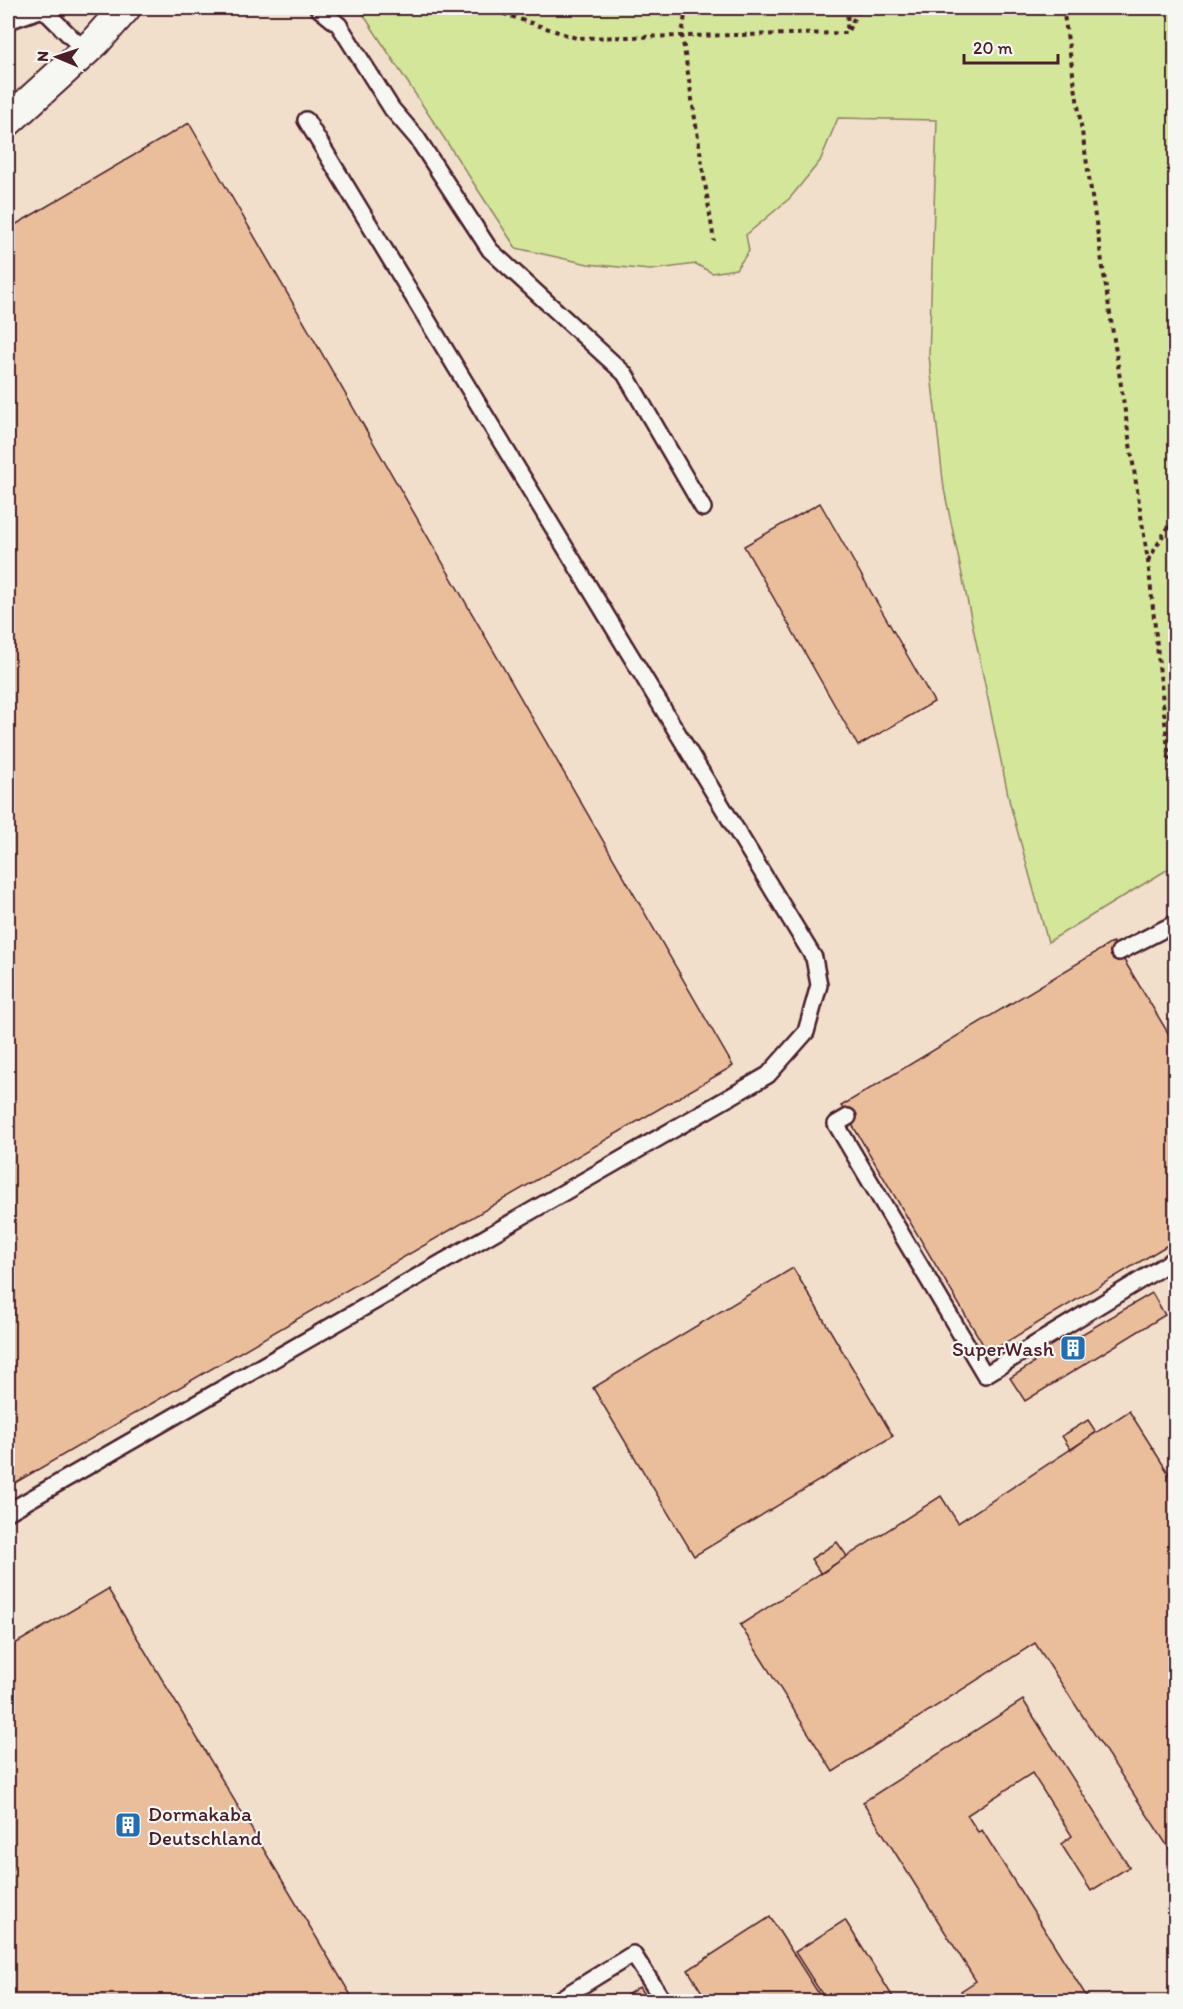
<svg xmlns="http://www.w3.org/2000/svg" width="1183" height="2009" font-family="Itim,sans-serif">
  <rect width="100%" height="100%" fill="#f4ebe0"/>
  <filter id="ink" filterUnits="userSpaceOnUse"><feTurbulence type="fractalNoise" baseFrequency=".0167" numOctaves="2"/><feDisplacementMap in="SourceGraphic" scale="12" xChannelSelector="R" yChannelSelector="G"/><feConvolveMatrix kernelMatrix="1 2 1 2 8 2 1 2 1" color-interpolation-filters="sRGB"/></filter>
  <g filter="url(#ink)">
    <!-- built -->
    <path fill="#f1decb" d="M8,8H359L516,248L588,264L650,270L696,264L746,235L790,198L820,161L838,118L937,120L929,356L944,489L1010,804L1049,942L1175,865V2001L8,2002Z"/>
    <!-- green -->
    <path fill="#d3e69a" stroke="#8e8262" stroke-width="1.5" d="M359,8H1175V865L1048,942L1010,804L944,489L929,356L937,120L838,118L820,161L790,198L746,235L749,251L736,269L712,273L696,264L650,270L588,264L516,248Z"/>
    <!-- building -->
    <path fill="#eabe9a" stroke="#4a1f2b" stroke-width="1.5" d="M189,123L733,1066L8,1487V229Z
      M820,503L934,702L858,746L744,546Z
      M1113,942L1176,1046V1240L988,1353L841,1106Z
      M793,1268L893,1436L694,1556L593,1388Z
      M1152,1293L1165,1315L1025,1401L1010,1378L1034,1363L1027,1352L1059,1333L1067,1343Z
      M1129,1411L1176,1485V1859L1035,1643L833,1772L740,1625L941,1496L958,1523Z
      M1088,1420L1096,1432L1071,1450L1062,1436Z
      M837,1542L847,1556L821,1574L811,1559Z
      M108,1589L355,2002H8V1648Z
      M1023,1700L1129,1867L1091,1891L1061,1844L1072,1836L1032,1773L967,1815L978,1832L982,1830L1090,2002H968L961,1991L976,1981L863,1802Z
      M770,1917L824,2002H708L688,1970Z
      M845,1920L896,2002H827L795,1952Z
      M639,1987L649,2002H616Z"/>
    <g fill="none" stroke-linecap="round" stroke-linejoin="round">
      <defs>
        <path id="service" d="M318,8L339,25L392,109L417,138L490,250L625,374L703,508
          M8,21L43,9L85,51
          M1119,952L1176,923
          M848,1117L836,1124L985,1375L1170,1262L1176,1269
          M8,1512L768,1075L806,1032L819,985L814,958L306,120
          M555,2002L633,1954L664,2002"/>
        <path id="minor" d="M8,121L95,42L125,8"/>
      </defs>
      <!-- service casing -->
      <use href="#service" stroke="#4a1f2b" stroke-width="20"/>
      <!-- minor casing -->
      <use href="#minor" stroke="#4a1f2b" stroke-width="34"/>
      <!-- path -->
      <path stroke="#4a1f2b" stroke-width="4" stroke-dasharray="4.5 4.5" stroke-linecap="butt" d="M486,8L576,38L847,33L859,8
        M686,8L682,35L714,241
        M1063,8L1148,561L1169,759L1176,781
        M847,29L848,8
        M1148,561L1176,513"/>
      <!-- service -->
      <use href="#service" stroke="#f6f6f2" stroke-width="15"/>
      <!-- minor -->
      <use href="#minor" stroke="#f6f6f2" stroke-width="30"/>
    </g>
  </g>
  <!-- icons -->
  <defs>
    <symbol id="building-square" viewBox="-11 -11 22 22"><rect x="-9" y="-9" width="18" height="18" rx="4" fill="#1f6fb2" stroke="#f6f6f2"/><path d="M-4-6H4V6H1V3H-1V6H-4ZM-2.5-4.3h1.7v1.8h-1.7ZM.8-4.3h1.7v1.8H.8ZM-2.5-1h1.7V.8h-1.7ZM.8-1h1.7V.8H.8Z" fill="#fff"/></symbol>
  </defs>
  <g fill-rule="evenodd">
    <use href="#building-square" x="1058" y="1333" width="30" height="30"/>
    <use href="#building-square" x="113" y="1810" width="30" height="30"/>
  </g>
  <g text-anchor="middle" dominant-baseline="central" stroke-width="4.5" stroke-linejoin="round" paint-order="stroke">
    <!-- poi labels -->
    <g font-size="21" fill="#4a1f2b" stroke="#f6f6f2" text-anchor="end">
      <text x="1054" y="1348">SuperWash</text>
      <text x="148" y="1813" text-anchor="start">Dormakaba<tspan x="148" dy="24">Deutschland</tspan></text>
    </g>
  </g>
  <!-- margin -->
  <rect width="1183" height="2009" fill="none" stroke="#f6f6f2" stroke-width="30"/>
  <rect x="15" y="15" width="1153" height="1979" fill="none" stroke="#4a1f2b" stroke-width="2" filter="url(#ink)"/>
  <!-- north arrow -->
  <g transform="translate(57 57) rotate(272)" stroke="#f6f6f2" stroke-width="4.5" paint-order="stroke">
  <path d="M0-4.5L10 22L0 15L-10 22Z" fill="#4a1f2b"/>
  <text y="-9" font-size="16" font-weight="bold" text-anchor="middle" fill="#4a1f2b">N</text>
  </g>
  <!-- scale -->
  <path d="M964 54v9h94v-9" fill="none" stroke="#4a1f2b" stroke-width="3"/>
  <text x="973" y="54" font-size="18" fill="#4a1f2b" stroke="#f6f6f2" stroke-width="4.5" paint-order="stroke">20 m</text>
</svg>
